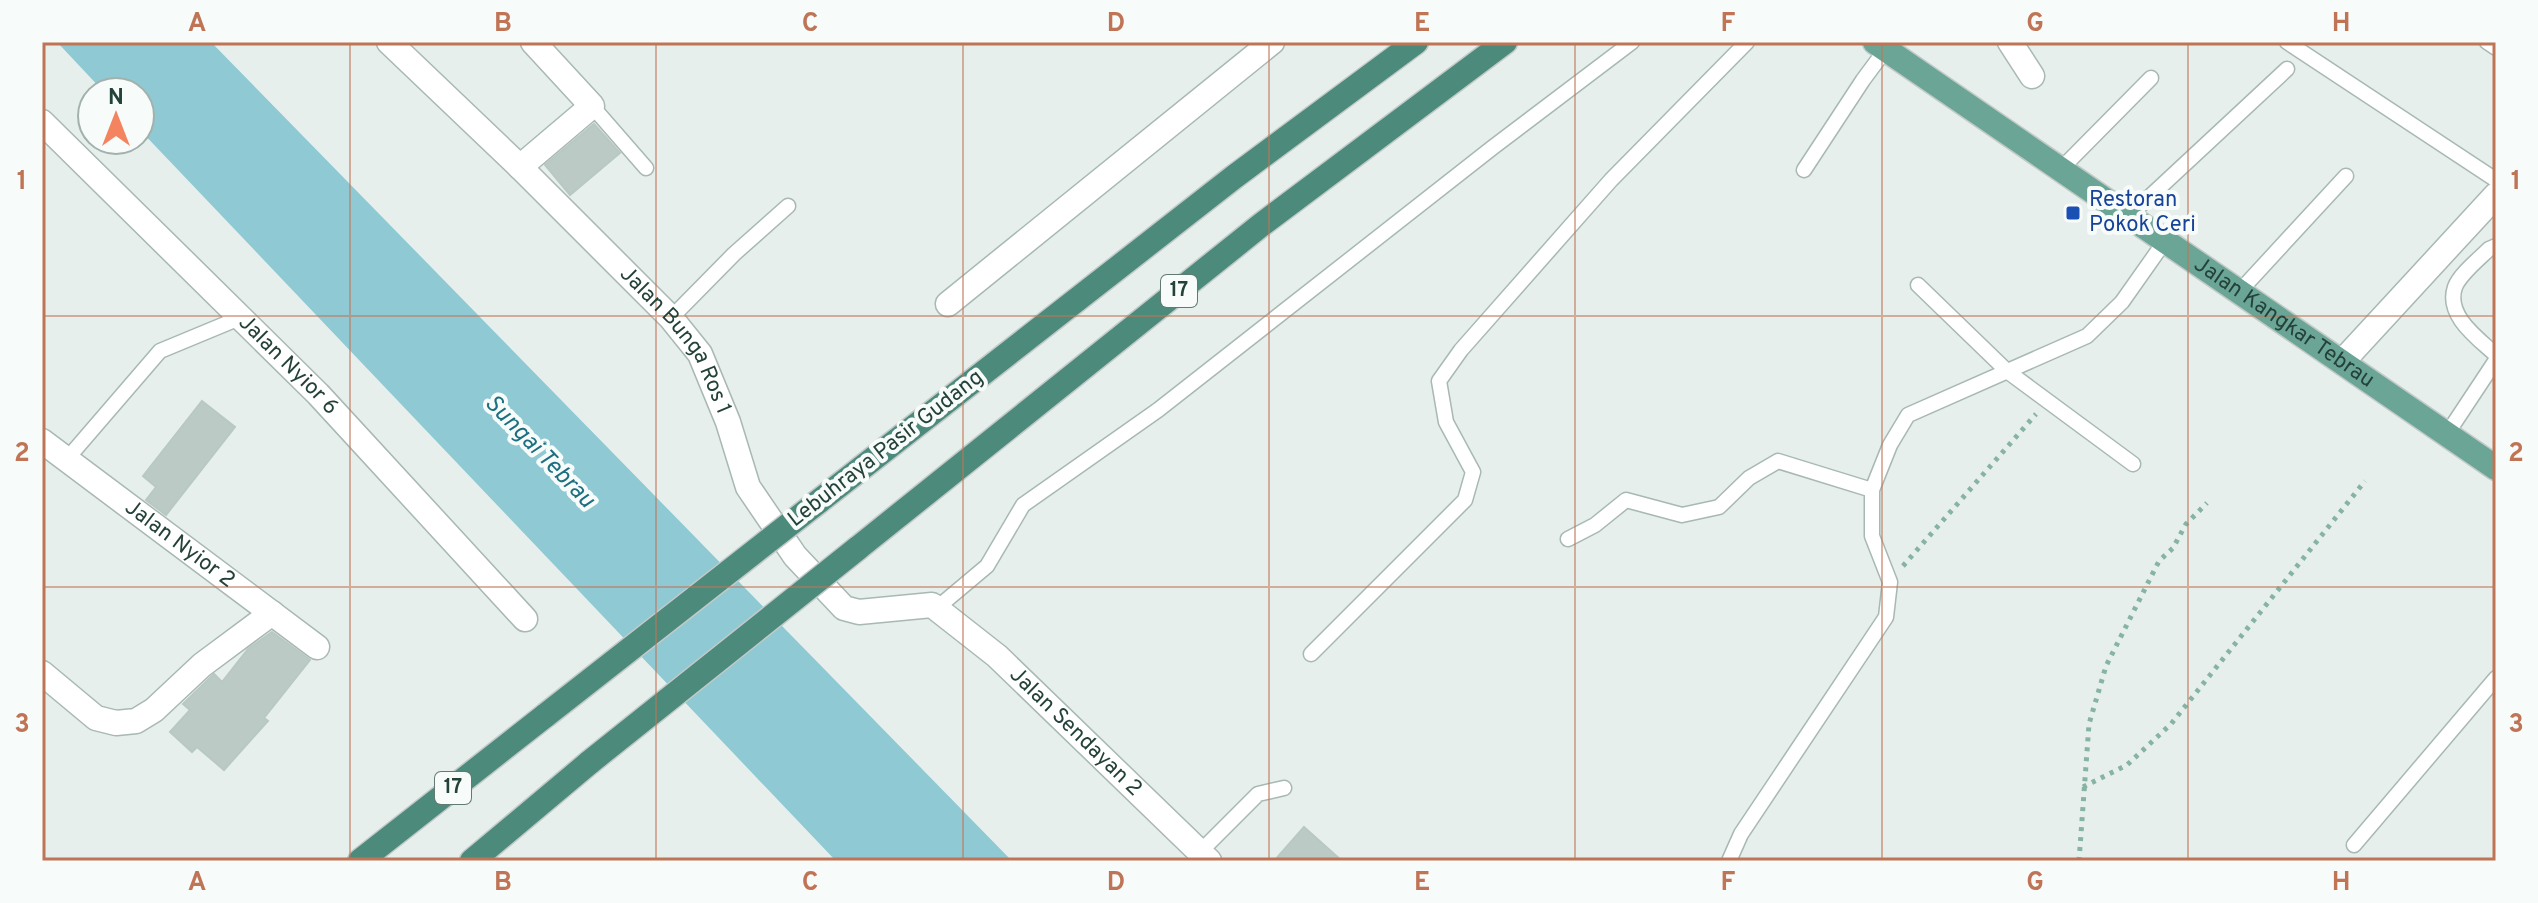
<svg xmlns="http://www.w3.org/2000/svg" width="2538" height="903" font-family="Overpass,sans-serif">
  <rect width="100%" height="100%" fill="#e6efeb"/>
  <!-- water -->
  <path fill="#8ec9d4" d="M57,42H211L1012,861H836L140,130V92H104Z"/>
  <!-- building -->
  <path fill="#bbcac4" stroke="#b8c9c2" stroke-width="2" d="M594,124L620,153L570,195L545,165Z
    M202,401L235,427L166,515L146,500L156,487L143,476Z
    M272,632L310,660L264,718L268,721L224,770L197,747L192,752L170,732L190,710L183,704L214,674L222,682L248,649Z
    M1304,827L1342,861H1274Z"/>
  <g fill="none" stroke-linecap="round" stroke-linejoin="round">
    <defs>
      <path id="service" d="M2287,42L2496,180
        M2487,42L2496,48
        M592,106L646,168
        M2061,169L2151,78
        M1804,170L1863,80L1886,49
        M2129,216L2287,69
        M2496,246L2489,249C2479,259 2460,274 2455,287C2445,316 2479,339 2496,355
        M1918,285L2007,371L2133,464
        M2239,292L2346,176
        M671,318L734,254L788,206
        M2447,434L2496,360
        M67,459L160,351L242,317
        M1568,539L1595,525L1626,500L1682,515L1719,507L1749,478L1778,461L1872,490
        M937,608L987,566L1023,505L1158,410L1492,148L1632,42
        M1311,654L1465,500L1473,472L1446,422L1439,381L1461,350L1611,180L1747,42
        M2354,845L2496,678
        M1200,852L1258,794L1284,788
        M1729,861L1741,834L1886,617L1890,582L1872,536V490L1890,445L1908,415L2087,336L2122,302L2165,241"/>
      <g id="minor">
        <path id="s1" d="M389,42L520,167L671,318L700,354L728,422L748,487L795,556L844,608L859,612L932,605L997,656L1209,861"/>
        <path d="M2010,42L2032,76"/>
        <path id="s2" d="M42,122L318,394L525,619"/>
        <path d="M520,167L592,106L533,42"/>
        <path d="M948,304L1272,42"/>
        <path d="M2342,362L2496,195"/>
        <path id="s3" d="M42,441L317,647"/>
        <path d="M42,673L96,718L116,723L136,721L154,710L202,665L272,613"/>
      </g>
      <g id="primary">
        <path id="s4" d="M1875,42L2496,468"/>
      </g>
      <path id="trunk" d="M818,502L1234,177L1416,42
        M858,548L1261,225L1505,42
        M360,861L546,715
        M472,861L590,762"/>
    </defs>
    <!-- service casing -->
    <use href="#service" stroke="#a8b8b2" stroke-width="17"/>
    <!-- minor casing -->
    <use href="#minor" stroke="#a8b8b2" stroke-width="27"/>
    <!-- primary casing -->
    <use href="#primary" stroke="#c2cac8" stroke-width="27"/>
    <!-- trunk casing -->
    <use href="#trunk" stroke="#c2cac8" stroke-width="27"/>
    <!-- path -->
    <path stroke="#86b3a5" stroke-width="5" stroke-dasharray="4 6" stroke-linecap="butt" d="M1903,566L2036,414
      M2083,787L2127,765L2171,724L2365,481
      M2079,861L2089,724L2106,666L2159,561L2173,548L2186,524L2207,503"/>
    <!-- service -->
    <use href="#service" stroke="#fff" stroke-width="14"/>
    <!-- minor -->
    <use href="#minor" stroke="#fff" stroke-width="24"/>
    <!-- primary -->
    <use href="#primary" stroke="#6aa596" stroke-width="24"/>
    <!-- trunk -->
    <use href="#trunk" stroke="#4c8a7c" stroke-width="24"/>
    <defs>
      <path id="trunk-bridge" d="M546,715L818,502
        M590,762L858,548"/>
    </defs>
    <!-- trunk-bridge casing -->
    <use href="#trunk-bridge" stroke="#c2cac8" stroke-width="27" stroke-linecap="butt"/>
    <!-- trunk-bridge -->
    <use href="#trunk-bridge" stroke="#4c8a7c" stroke-width="24"/>
  </g>
  <!-- grid -->
  <path fill="none" stroke="#c07456" stroke-width="2" stroke-opacity="0.55" d="M350,42V861M656,42V861M963,42V861M1269,42V861M1575,42V861M1882,42V861M2188,42V861M42,316H2496M42,587H2496"/>
  <!-- markers -->
  <rect fill="#1a4fb4" stroke="#f7fbf9" stroke-width="3" x="2065" y="205" width="16" height="16" rx="4"/>
  <g text-anchor="middle" dominant-baseline="central" stroke-width="8" stroke-linejoin="round" paint-order="stroke">
    <!-- shield labels -->
    <g fill="#f7fbf9" stroke="#637a73" stroke-width="2">
      <rect x="1161" y="275" width="36" height="32" rx="6"/>
      <rect x="435" y="772" width="36" height="32" rx="6"/>
    </g>
    <g font-size="20" font-weight="bold" fill="#24423a">
      <text x="1179" y="291">17</text>
      <text x="453" y="788">17</text>
    </g>
    <!-- transit labels -->
    <g font-size="22" fill="#164399" stroke="#f7fbf9" text-anchor="start">
      <text x="2089" y="200">Restoran<tspan x="2089" dy="25">Pokok Ceri</tspan></text>
    </g>
    <!-- street labels -->
    <g font-size="22" fill="#24423a" stroke="#f7fbf9">
      <text stroke="none"><textPath href="#s4" startOffset="496">Jalan Kangkar Tebrau</textPath></text>
      <text stroke="none"><textPath href="#s1" startOffset="416">Jalan Bunga Ros 1</textPath></text>
      <text stroke="none"><textPath href="#s2" startOffset="346">Jalan Nyior 6</textPath></text>
      <text transform="translate(886 449) rotate(-38)">Lebuhraya Pasir Gudang</text>
      <text stroke="none"><textPath href="#s3" startOffset="172">Jalan Nyior 2</textPath></text>
      <text stroke="none"><textPath href="#s1" startOffset="1018">Jalan Sendayan 2</textPath></text>
    </g>
    <!-- water labels -->
    <g font-size="24" font-style="italic" fill="#1c6f80" stroke="#f7fbf9">
      <text transform="translate(539 452) rotate(46)">Sungai Tebrau</text>
    </g>
  </g>
  <!-- border -->
  <rect width="2538" height="903" fill="none" stroke="#f7fbf9" stroke-width="88"/>
  <!-- north arrow -->
  <g transform="translate(116 116)"><circle r="38" fill="#f7fbf9" stroke="#a3b1ad" stroke-width="2"/>
  <path d="M0-6L14 30L0 20L-14 30Z" fill="#f4845f"/>
  <text y="-12" font-size="22" font-weight="bold" text-anchor="middle" fill="#24423a">N</text>
  </g>
  <rect x="44" y="44" width="2450" height="815" fill="none" stroke="#c07456" stroke-width="3"/>
  <g font-size="26" text-anchor="middle" font-weight="bold" fill="#c07456">
    <text x="197" y="31">A</text>
    <text x="503" y="31">B</text>
    <text x="810" y="31">C</text>
    <text x="1116" y="31">D</text>
    <text x="1422" y="31">E</text>
    <text x="1728" y="31">F</text>
    <text x="2035" y="31">G</text>
    <text x="2341" y="31">H</text>
    <text x="22" y="189">1</text>
    <text x="2516" y="189">1</text>
    <text x="22" y="461">2</text>
    <text x="2516" y="461">2</text>
    <text x="22" y="732">3</text>
    <text x="2516" y="732">3</text>
    <text x="197" y="890">A</text>
    <text x="503" y="890">B</text>
    <text x="810" y="890">C</text>
    <text x="1116" y="890">D</text>
    <text x="1422" y="890">E</text>
    <text x="1728" y="890">F</text>
    <text x="2035" y="890">G</text>
    <text x="2341" y="890">H</text>
  </g>
</svg>
